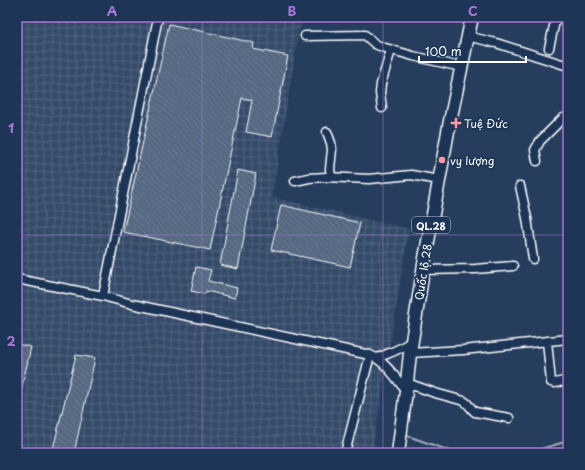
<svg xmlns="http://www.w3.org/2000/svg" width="585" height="470" font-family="'Playpen Sans',sans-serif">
  <defs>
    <pattern id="industrial-grid" width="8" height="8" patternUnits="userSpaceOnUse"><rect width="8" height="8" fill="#344a68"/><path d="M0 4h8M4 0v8" fill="none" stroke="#52657f"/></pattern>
    <pattern id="building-back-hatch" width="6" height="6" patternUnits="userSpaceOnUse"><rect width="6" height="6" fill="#556781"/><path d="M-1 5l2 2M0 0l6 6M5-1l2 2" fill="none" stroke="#6e7e94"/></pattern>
  </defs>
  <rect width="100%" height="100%" fill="#263d5e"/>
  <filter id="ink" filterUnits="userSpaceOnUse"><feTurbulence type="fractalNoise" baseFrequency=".025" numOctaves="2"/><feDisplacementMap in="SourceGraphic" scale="8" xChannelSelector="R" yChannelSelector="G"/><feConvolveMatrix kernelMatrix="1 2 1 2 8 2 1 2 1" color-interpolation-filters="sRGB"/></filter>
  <g filter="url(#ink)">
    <!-- industrial -->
    <path fill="url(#industrial-grid)" d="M17,17H302L295,54L272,197L409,229L372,453H17Z"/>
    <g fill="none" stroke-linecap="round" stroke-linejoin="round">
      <!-- stream -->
      <path stroke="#a4aebb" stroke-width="2" d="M405,435L456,453
        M527,453L568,441"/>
    </g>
    <!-- building -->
    <path fill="url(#building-back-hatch)" stroke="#fff" d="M169,24L254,43L253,49L288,56L272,137L246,132L252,100L242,98L210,250L123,232Z
      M238,170L256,174L238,269L220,265Z
      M281,205L360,223L350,267L271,250Z
      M196,267L211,270L208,281L237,288L235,298L206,291L205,294L191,291Z
      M17,344L31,347L19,399H17Z
      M76,355L95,358L74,453H52Z"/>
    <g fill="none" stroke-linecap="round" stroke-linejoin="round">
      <defs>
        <path id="minor" d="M305,36L365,35L375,44L382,47L413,56L461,67
          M467,36L496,43L568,66
          M549,48L556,17
          M382,108L380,93L381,84L391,50
          M327,132L331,143L332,149L330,169L331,177
          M537,161L535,150L540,141L563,118
          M295,181L309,178L326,177L369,179L411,175L439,180
          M520,186L527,218L533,259
          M423,270L475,269L513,266
          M17,279L103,296L132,304L370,355C385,361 396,378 406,391
          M103,296L158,17
          M547,341L551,382L555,383L568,380
          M410,353L463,350L568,339
          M377,358C389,353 403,349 413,340
          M407,383L435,393L464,401C469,404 471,409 475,412L509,418
          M345,453L370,355"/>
        <path id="highway" d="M398,453L406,391L410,353L425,258L449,126L472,17"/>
      </defs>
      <!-- minor casing -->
      <use href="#minor" stroke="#fff" stroke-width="11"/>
      <!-- highway casing -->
      <use href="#highway" stroke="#fff" stroke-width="15"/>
      <!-- minor -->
      <use href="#minor" stroke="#1d3557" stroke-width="8"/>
      <!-- highway -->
      <use href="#highway" stroke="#1d3557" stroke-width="12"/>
    </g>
  </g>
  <!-- grid -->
  <path fill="none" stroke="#a976d5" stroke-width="1" stroke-opacity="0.55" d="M202,17V453M383,17V453M17,235H568"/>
  <!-- markers -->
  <g fill="#ff9aa2" stroke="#1d3557" stroke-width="1.5">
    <path d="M454 117h4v4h4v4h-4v4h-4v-4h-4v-4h4z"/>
    <circle cx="442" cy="160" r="4"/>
  </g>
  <g text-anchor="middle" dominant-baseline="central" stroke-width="4" stroke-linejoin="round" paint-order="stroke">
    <!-- shield labels -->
    <rect fill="#1d3557" stroke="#bbc2cd" stroke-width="1" x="412" y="217" width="38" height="16" rx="3"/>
    <g font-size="10" font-weight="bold" fill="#fff">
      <text x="431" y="225">QL.28</text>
    </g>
    <!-- poi labels -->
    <g font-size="11" fill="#fff" stroke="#1d3557" text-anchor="start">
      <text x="464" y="123">Tuệ Đức</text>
      <text x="450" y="160">vy lượng</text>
    </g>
    <!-- street labels -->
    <g font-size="11" fill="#fff" stroke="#1d3557">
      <text transform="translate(423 272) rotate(-81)">Quốc lộ 28</text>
    </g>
  </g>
  <!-- margin -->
  <rect width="585" height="470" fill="none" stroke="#1d3557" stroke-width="44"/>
  <!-- scale -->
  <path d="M419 56v6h107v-6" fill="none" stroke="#ffffff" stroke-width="2"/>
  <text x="425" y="56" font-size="12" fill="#ffffff" stroke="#1d3557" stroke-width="3" paint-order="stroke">100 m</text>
  <rect x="22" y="22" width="541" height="426" fill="none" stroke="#a976d5" stroke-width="1.5"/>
  <g font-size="13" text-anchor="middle" font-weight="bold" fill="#a976d5">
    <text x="112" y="16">A</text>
    <text x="292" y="16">B</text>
    <text x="473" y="16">C</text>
    <text x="11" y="133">1</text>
    <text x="11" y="346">2</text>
  </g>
</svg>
